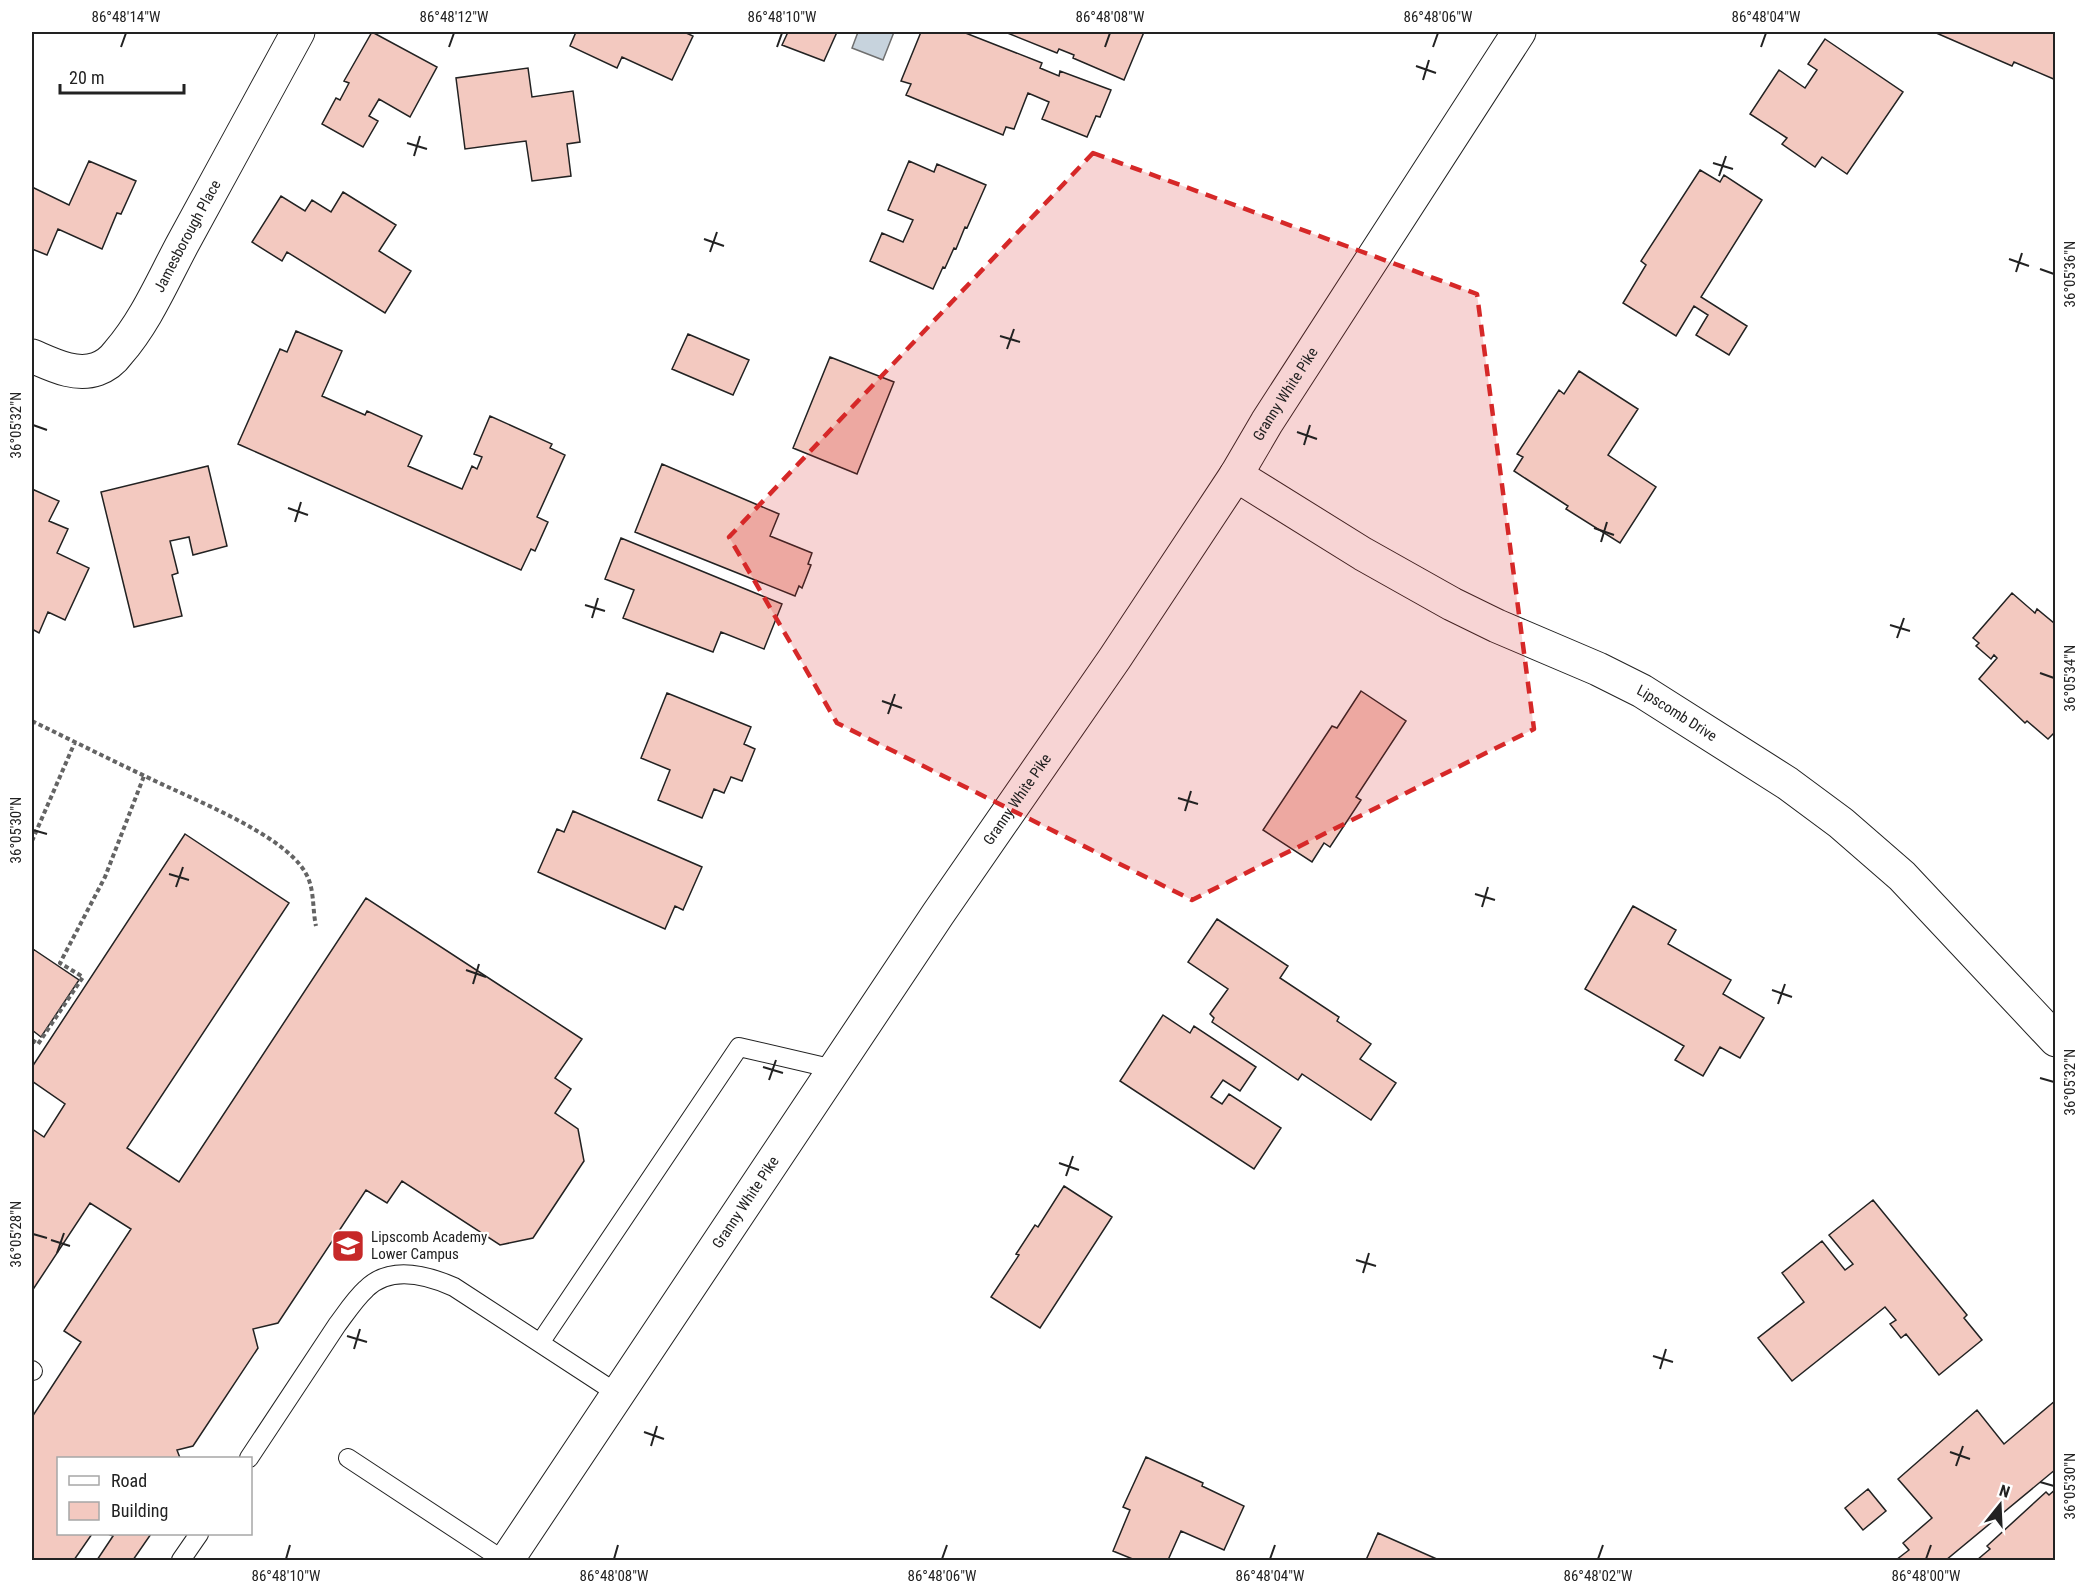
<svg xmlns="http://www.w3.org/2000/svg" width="2087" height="1592" font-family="'Roboto Condensed',sans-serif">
  <rect width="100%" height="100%" fill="#fff"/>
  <!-- water -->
  <path fill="#c7d3dd" stroke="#6f6f6f" stroke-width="1.5" d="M858,32H894L883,60L852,48Z"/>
  <!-- building -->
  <path fill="#f3c9c0" stroke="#222" stroke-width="1.5" d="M372,32L437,67L410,117L379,99L369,116L378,121L363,147L322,124L336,98L340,100L349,83L344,81Z
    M576,32H684L693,36L672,80L622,57L617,68L570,46Z
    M788,32H837L824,61L782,45Z
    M921,32H963L1042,63L1040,68L1059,76L1060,71L1111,90L1100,117L1096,116L1087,137L1042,119L1049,102L1028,93L1014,129L1006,127L1003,135L906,95L911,84L901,81Z
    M1005,32H1144L1124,80L1073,58L1074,55L1059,49L1057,53Z
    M1934,32H2056V80L2014,62L2012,66Z
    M1825,39L1903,92L1847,174L1822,157L1815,167L1782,144L1787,138L1750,114L1779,70L1805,88L1817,70L1808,64Z
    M528,68L532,97L573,91L580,142L567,144L571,176L532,181L526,141L465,149L456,78Z
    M89,161L136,181L121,214L117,213L102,249L58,229L47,255L32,249V187L69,205Z
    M909,161L934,172L937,164L986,185L967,228L965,227L956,249L954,248L945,268L943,267L933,289L870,261L882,233L903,242L913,220L888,210Z
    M1700,170L1720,182L1724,175L1762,200L1701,297L1747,326L1729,355L1696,335L1708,315L1694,306L1676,336L1623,303L1646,265L1641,261Z
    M343,192L396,225L379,251L411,271L385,313L287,252L282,261L252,242L281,196L305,211L312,200L331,212Z
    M296,331L342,351L322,396L365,415L367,411L422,436L408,466L462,489L472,466L477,469L482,457L474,454L490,416L552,444L550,448L565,455L537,517L548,522L535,551L531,549L521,570L238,444L280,349L287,352Z
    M688,334L749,360L733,395L672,369Z
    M830,357L894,382L857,474L793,448Z
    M1579,371L1638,409L1608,455L1656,487L1620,543L1566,509L1568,506L1514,471L1523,457L1517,454L1559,390L1564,394Z
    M662,464L779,514L770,536L812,553L808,564L811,565L802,588L799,586L795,596L635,532Z
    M208,466L227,546L193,555L189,537L170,541L178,573L172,575L182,616L134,627L101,492Z
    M32,489L59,501L49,521L68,529L57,553L89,568L65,620L48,612L39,633L32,629Z
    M621,538L782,604L764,649L721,632L713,652L623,618L634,590L605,579Z
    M2012,593L2035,613L2037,609L2054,623L2056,621V731L2048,739L2027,721L2025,723L1979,679L1997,658L1994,655L1991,659L1976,646L1979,643L1973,638Z
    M1361,691L1406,721L1356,797L1361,800L1330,847L1324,843L1312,862L1263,830L1332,726L1337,728Z
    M667,693L751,727L744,744L755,749L742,781L731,777L724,793L714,789L702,818L658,800L670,770L641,758Z
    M573,811L702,867L683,910L675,906L665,929L538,872L557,829L564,832Z
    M185,834L289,903L127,1148L179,1182L366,898L582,1039L555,1078L571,1089L555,1113L578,1129L584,1161L533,1238L500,1245L402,1181L387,1203L366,1190L278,1323L253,1329L258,1348L193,1446L177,1450L180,1458H58V1534H92L74,1560H32V1417L81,1342L64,1331L131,1229L90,1203L32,1291V1129L44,1137L65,1104L32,1081V1067Z
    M1633,906L1676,930L1668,944L1731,980L1723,994L1764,1018L1740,1058L1720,1047L1703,1076L1675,1060L1684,1046L1585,989Z
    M1217,919L1288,966L1280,978L1339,1017L1337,1021L1371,1044L1360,1059L1396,1083L1371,1120L1302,1074L1298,1080L1212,1022L1214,1018L1210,1014L1228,989L1188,962Z
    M33,949L79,980L41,1037L32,1030Z
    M1163,1015L1190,1033L1194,1026L1256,1067L1240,1091L1223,1080L1211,1097L1222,1104L1229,1094L1281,1128L1254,1169L1120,1081Z
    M1064,1186L1112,1217L1040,1328L991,1297L1019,1255L1016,1254L1035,1225L1038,1227Z
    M1873,1200L1967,1315L1964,1318L1982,1340L1939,1375L1906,1334L1901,1338L1890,1324L1896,1320L1885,1307L1792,1381L1758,1338L1804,1302L1782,1273L1822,1241L1845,1270L1853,1264L1829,1235Z
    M2056,1400V1469L1946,1560H1896L1909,1550L1903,1543L1932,1518L1898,1479L1977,1410L2004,1444Z
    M1146,1457L1203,1483L1202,1486L1244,1506L1224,1550L1181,1531L1168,1560H1135L1113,1551L1130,1510L1123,1507Z
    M1868,1489L1886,1511L1863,1530L1845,1508Z
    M2056,1489V1560H1977L1990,1549L1987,1546L2046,1492L2049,1495Z
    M1378,1533L1439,1560H1366Z
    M108,1534H151L133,1560H97L113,1536Z"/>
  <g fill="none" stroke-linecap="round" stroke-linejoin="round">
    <defs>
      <path id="lane" d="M540,1343L739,1047L834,1069
        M32,1370L33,1371
        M249,1458L337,1325C346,1313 355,1299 366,1289C390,1265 427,1275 454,1287L618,1394
        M348,1458L503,1560
        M181,1560L199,1534"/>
      <g id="street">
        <path id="s1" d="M32,356C51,364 75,377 97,369C105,366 113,360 118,353C146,321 163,280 183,243C221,173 260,102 298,32"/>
        <path id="s2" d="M1236,475L1363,554L1452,604L1497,626L1598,669L1642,691L1787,783L1841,823L1902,876L2056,1040"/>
      </g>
      <g id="secondary">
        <path id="s3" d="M507,1560L938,914L1115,658L1236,475L1267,422L1519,32"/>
      </g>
    </defs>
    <!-- lane casing -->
    <use href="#lane" stroke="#222" stroke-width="20"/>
    <!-- street casing -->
    <use href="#street" stroke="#222" stroke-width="35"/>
    <!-- secondary casing -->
    <use href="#secondary" stroke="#222" stroke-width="35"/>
    <!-- path -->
    <path stroke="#646464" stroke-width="4" stroke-dasharray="4.5 3" stroke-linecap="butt" d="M32,721C71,740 111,760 151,779C192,799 283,834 305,872C315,888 312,908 316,926
      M32,841L75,742
      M32,1040L38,1044L83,977L60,963L105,877L144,776"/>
    <!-- lane -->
    <use href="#lane" stroke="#fff" stroke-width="18"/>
    <!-- street -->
    <use href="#street" stroke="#fff" stroke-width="33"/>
    <!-- secondary -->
    <use href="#secondary" stroke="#fff" stroke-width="33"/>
  </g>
  <!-- marked area -->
  <path fill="#d62828" fill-opacity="0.2" stroke="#d62828" stroke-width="4.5" stroke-dasharray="12 8" stroke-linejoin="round" d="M1093,153L1477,294L1534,729L1192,900L837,723L729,537Z"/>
  <!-- ticks -->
  <path fill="none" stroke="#222" stroke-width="2" d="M121,47L126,33M449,47L454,33M777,47L782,33M1105,47L1110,33M1433,47L1438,33M1761,47L1766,33M1416,66L1436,73M1423,80L1429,60M407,143L427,149M414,156L420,136M1713,163L1733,169M1719,176L1726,156M704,239L724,246M710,252L717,232M2009,259L2029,266M2040,269L2054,274M2016,272L2022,253M1000,336L1020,342M1007,349L1014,329M33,425L47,430M1297,432L1317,439M1304,445L1310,425M288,508L308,515M295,522L301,502M1594,528L1614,535M1601,542L1607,522M585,605L605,611M592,618L598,598M1890,625L1910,631M1897,638L1904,618M2040,673L2054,678M882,701L902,708M888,714L895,694M1178,798L1198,804M1185,811L1191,791M33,830L47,834M169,874L189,880M176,887L183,867M1475,894L1495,900M1482,907L1488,887M466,970L486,977M473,984L479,964M1772,990L1792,997M1778,1004L1785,984M763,1067L783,1073M2040,1078L2054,1082M769,1080L776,1060M1059,1163L1079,1170M1066,1176L1073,1156M33,1234L47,1238M51,1240L70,1246M57,1253L64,1233M1356,1260L1376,1266M1363,1273L1369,1253M347,1336L367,1342M354,1349L360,1329M1653,1356L1673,1362M1660,1369L1666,1349M644,1432L664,1439M651,1446L657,1426M1950,1452L1970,1459M1956,1466L1963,1446M2040,1482L2054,1486M286,1559L290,1545M614,1559L618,1545M942,1559L947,1545M1270,1559L1275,1545M1598,1559L1603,1545M1926,1559L1931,1545"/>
  <!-- icons -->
  <defs>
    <symbol id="school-square" viewBox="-11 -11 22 22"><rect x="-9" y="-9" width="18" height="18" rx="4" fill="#c62828" stroke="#fff"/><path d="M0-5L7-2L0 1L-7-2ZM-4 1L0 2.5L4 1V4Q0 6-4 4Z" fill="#fff"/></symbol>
  </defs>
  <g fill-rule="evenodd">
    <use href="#school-square" x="329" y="1227" width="38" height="38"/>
  </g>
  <g text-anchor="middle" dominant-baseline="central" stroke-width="4.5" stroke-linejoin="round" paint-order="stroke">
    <!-- street labels -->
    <g font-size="15" fill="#222" stroke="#fff">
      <text stroke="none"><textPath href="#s1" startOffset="231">Jamesborough Place</textPath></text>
      <text stroke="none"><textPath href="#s3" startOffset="1402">Granny White Pike</textPath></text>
      <text stroke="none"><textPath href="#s2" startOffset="502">Lipscomb Drive</textPath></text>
      <text stroke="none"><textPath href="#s3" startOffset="916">Granny White Pike</textPath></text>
      <text stroke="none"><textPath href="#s3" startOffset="430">Granny White Pike</textPath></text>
    </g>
    <!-- poi labels -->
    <g font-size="15" fill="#222" stroke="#fff" text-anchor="start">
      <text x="371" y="1237">Lipscomb Academy<tspan x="371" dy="17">Lower Campus</tspan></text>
    </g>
  </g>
  <!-- border -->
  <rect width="2087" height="1592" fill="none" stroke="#ffffff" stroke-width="66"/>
  <!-- legend -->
  <rect x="57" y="1457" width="195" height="78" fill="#ffffff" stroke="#a7a7a7" stroke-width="1.5"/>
  <rect x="69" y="1476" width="30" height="9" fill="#ffffff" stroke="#a7a7a7" stroke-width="1.5"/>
  <text x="111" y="1487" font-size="18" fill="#222222">Road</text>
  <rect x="69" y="1502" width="30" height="18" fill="#f3c9c0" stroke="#a7a7a7" stroke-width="1.5"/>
  <text x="111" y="1517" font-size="18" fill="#222222">Building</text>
  <!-- north arrow -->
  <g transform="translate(2000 1505) rotate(18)" stroke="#ffffff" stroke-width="4.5" paint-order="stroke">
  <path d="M0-4.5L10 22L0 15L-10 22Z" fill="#222222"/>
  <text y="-9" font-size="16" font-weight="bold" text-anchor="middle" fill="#222222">N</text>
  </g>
  <!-- scale -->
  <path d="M60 84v9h124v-9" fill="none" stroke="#222222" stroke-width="3"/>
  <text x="69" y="84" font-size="18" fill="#222222" stroke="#ffffff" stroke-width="4.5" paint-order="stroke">20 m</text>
  <rect x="33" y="33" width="2021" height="1526" fill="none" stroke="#222" stroke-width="2"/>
  <g font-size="15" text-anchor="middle" fill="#222">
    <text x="126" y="22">86°48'14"W</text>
    <text x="454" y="22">86°48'12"W</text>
    <text x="782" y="22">86°48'10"W</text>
    <text x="1110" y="22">86°48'08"W</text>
    <text x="1438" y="22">86°48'06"W</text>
    <text x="1766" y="22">86°48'04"W</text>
    <text transform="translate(2070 274) rotate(-90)" y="5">36°05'36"N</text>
    <text transform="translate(16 425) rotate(-90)" y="5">36°05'32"N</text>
    <text transform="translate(2070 678) rotate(-90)" y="5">36°05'34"N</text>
    <text transform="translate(16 830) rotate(-90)" y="5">36°05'30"N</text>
    <text transform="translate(2070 1082) rotate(-90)" y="5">36°05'32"N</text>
    <text transform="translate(16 1234) rotate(-90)" y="5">36°05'28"N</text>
    <text transform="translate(2070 1486) rotate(-90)" y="5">36°05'30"N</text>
    <text x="286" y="1581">86°48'10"W</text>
    <text x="614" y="1581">86°48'08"W</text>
    <text x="942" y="1581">86°48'06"W</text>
    <text x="1270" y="1581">86°48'04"W</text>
    <text x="1598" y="1581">86°48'02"W</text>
    <text x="1926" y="1581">86°48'00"W</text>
  </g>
</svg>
